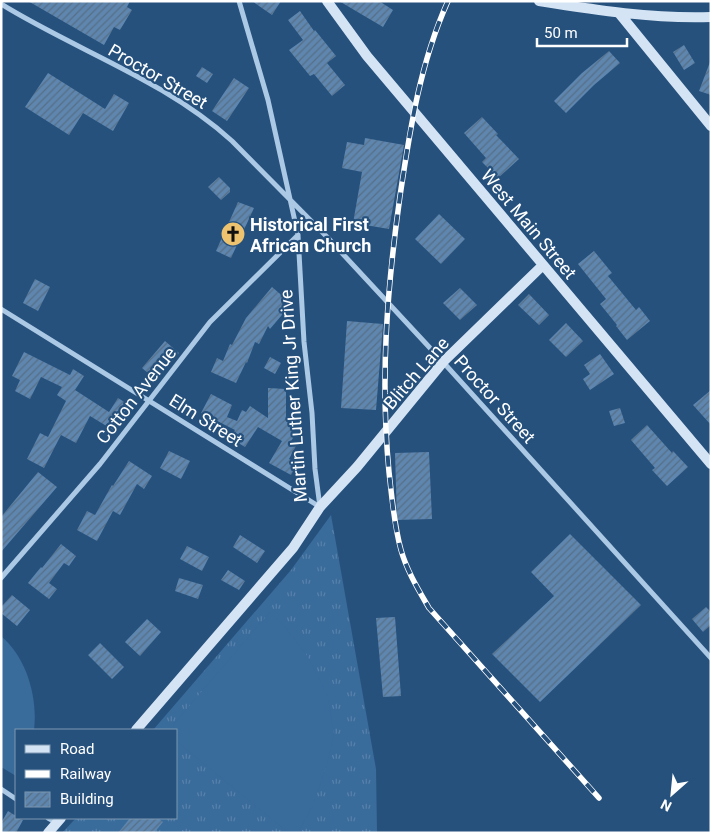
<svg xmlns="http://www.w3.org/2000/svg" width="712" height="834" font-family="Roboto,sans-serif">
  <defs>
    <pattern id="grass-tufts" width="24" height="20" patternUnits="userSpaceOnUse" patternTransform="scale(1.25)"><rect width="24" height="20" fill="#396b9b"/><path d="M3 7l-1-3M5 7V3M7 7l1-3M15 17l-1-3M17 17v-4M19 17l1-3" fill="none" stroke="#5781aa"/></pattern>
    <pattern id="building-hatch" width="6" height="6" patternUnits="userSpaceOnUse" patternTransform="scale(1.25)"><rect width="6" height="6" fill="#5e86ae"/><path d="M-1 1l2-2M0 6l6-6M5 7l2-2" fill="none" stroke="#576f87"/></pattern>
  </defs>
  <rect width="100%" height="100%" fill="#26517d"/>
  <!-- grass -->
  <path fill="url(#grass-tufts)" d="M331,515L376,769L377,833H62L76,818H176V730H153L291,570Z"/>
  <!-- pitch -->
  <path fill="#396b9b" d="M270,612L286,628L308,657L328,697L334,734L327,764L313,805L298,833H289L176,741V730H174L173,725Z
    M1,636C27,658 38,698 34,730H16V776L1,767Z"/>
  <!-- building -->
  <path fill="url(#building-hatch)" d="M28,1H130L127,7L132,10L120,30L114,27L104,45Z
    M252,1H281L272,15Z
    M339,1H379L393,10L383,27Z
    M300,11L314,31L315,30L336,56L327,63L345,85L332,96L314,74L310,76L289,50L303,40L288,20Z
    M684,45L695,63L684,70L673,52Z
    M609,51L620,63L594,85L566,113L554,101L582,73Z
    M710,62H711V95L699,91Z
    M202,67L213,74L207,83L196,76Z
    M48,73L105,109L114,94L129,103L113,131L83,113L69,135L25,107Z
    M234,78L249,88L227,121L212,111Z
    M482,117L498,134L496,135L519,159L498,178L482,162L486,158L464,133Z
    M365,138L404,145L389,229L353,223L362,172L342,168L347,142L364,145Z
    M219,177L230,188V192L221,200L208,187Z
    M238,202L254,208L231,258L216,251Z
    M439,214L465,239L441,264L415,239Z
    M594,251L612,273L608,276L636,310L639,307L650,321L627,340L616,326L617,325L600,304L606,299L578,264Z
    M35,279L50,287L38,311L23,303Z
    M272,287L286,299L282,304L287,309L270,329L268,326L259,344L255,342L247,363L246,362L236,383L211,372L217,358L223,361L230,344L232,345L246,318Z
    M460,288L477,305L460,320L443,303Z
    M529,294L549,315L539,325L518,305Z
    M347,321L383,324L376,410L341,408Z
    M566,323L583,341L566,357L549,340Z
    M165,341L179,353L156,380L142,368Z
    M24,352L70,375L73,369L84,376L75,390L109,412L118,398L129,405L113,430L90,416L76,443L61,435L44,468L27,459L40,433L48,437L66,401L57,395L62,387L41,377L30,399L15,391L20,380L12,376Z
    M600,354L614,374L590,390L583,379L590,374L584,365Z
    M270,357L281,363L275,374L264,368Z
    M268,388L286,389V417L300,426L290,443L296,446L289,459L297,463L291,475L269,463L282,441L258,427L245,447L230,438L235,430L201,413L211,394L232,405L227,417L237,421L242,410L246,412L250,406L268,418Z
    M711,390V425L693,405Z
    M620,408L625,423L614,426L609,411Z
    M647,425L672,453L673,451L688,467L667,486L652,470L655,468L631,440Z
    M169,451L190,461L181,479L160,468Z
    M429,452L432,519L397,520L395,453Z
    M129,461L152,476L144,489L137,484L120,515L113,511L97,541L77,530L87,511L95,515L112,485L113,486Z
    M38,472L57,487L1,552V517Z
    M570,534L641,605L540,702L492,654L554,596L531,572Z
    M240,535L265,551L257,563L233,547Z
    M61,544L76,556L69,566L64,563L49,583L57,589L49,599L28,583L41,567L42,568Z
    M187,546L209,557L202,571L180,559Z
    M228,570L245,581L239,590L221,580Z
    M179,578L203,585L198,599L175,591Z
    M12,595L30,610L17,626L1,613V607Z
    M706,607L711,612V625L703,632L692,619Z
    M395,617L401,696L383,697L376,618Z
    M147,619L161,632L140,656L125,642Z
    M100,643L124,667L112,679L88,655Z
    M8,811L16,816V818L23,820L16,833H1V823Z
    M130,818H158L163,822L154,833H118Z"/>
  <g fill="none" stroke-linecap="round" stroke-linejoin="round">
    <!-- street -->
    <path stroke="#abc8e5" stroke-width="5" d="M239,1L268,100L298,235L304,342L312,413L315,469L320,507
      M1,4C77,51 165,80 232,141L328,238L443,362L711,658
      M1,309L320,507
      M1,578L100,464L210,322L298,235
      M1,789L16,799
      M48,818L57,823"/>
    <!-- secondary -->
    <path stroke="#d4e4f5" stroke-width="10" d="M327,1L367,56L711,464
      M539,1C596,10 653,19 711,17
      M619,13L711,126
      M136,730L293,548L320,507L357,467L443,362L543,265
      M48,833L61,818"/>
    <defs>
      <path id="rail" d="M448,1C420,63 410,129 400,196C387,289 380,378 389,472C392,498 394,525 401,550C407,571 418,589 429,608L599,798"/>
    </defs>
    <!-- rail casing -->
    <use href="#rail" stroke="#fff" stroke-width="5.5"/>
    <!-- rail -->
    <use href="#rail" stroke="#26517d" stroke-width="4" stroke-dasharray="11" stroke-linecap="butt"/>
  </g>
  <!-- icons -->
  <defs>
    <symbol id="church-disc" viewBox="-11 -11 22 22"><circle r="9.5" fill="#eec370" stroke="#26517d"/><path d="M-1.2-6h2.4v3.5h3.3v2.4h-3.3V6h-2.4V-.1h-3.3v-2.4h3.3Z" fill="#111"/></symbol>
  </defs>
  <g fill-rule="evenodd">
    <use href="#church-disc" x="219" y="220" width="28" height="28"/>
  </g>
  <g text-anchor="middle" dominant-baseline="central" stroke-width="4.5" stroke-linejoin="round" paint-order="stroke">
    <!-- street labels -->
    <g font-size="18" fill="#fff" stroke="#26517d">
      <text transform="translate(158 76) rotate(30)">Proctor Street</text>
      <text transform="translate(529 224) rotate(50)">West Main Street</text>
      <text transform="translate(416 373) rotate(-49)">Blitch Lane</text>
      <text transform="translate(136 395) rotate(-52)">Cotton Avenue</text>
      <text transform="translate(293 396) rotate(-94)">Martin Luther King Jr Drive</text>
      <text transform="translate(495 399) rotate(48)">Proctor Street</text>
      <text transform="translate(206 420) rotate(32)">Elm Street</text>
    </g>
    <!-- poi labels -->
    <g font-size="18" font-weight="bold" fill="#fff" stroke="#26517d" text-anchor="start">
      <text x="250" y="224">Historical First<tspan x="250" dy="21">African Church</tspan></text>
    </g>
  </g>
  <!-- border -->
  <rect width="712" height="834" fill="none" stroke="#ffffff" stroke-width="5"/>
  <!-- legend -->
  <rect x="15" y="729" width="162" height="90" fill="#26517d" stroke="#7d97b1"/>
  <rect x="25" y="745" width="25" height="8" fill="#d4e4f5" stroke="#7d97b1"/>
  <text x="60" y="754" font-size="15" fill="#ffffff">Road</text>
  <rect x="25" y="770" width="25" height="8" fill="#ffffff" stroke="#7d97b1"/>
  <text x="60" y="779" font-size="15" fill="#ffffff">Railway</text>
  <rect x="25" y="792" width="25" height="15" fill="url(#building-hatch)" stroke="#7d97b1"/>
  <text x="60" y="804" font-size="15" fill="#ffffff">Building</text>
  <!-- north arrow -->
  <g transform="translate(672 794) rotate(207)" stroke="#26517d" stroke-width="4" paint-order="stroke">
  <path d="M0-4L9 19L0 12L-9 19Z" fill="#ffffff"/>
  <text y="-8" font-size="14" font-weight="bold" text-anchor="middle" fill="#ffffff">N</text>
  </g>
  <!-- scale -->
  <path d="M537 38v8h90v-8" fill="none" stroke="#ffffff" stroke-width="2.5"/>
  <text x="544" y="38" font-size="15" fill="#ffffff" stroke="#26517d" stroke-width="4" paint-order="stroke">50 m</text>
</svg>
